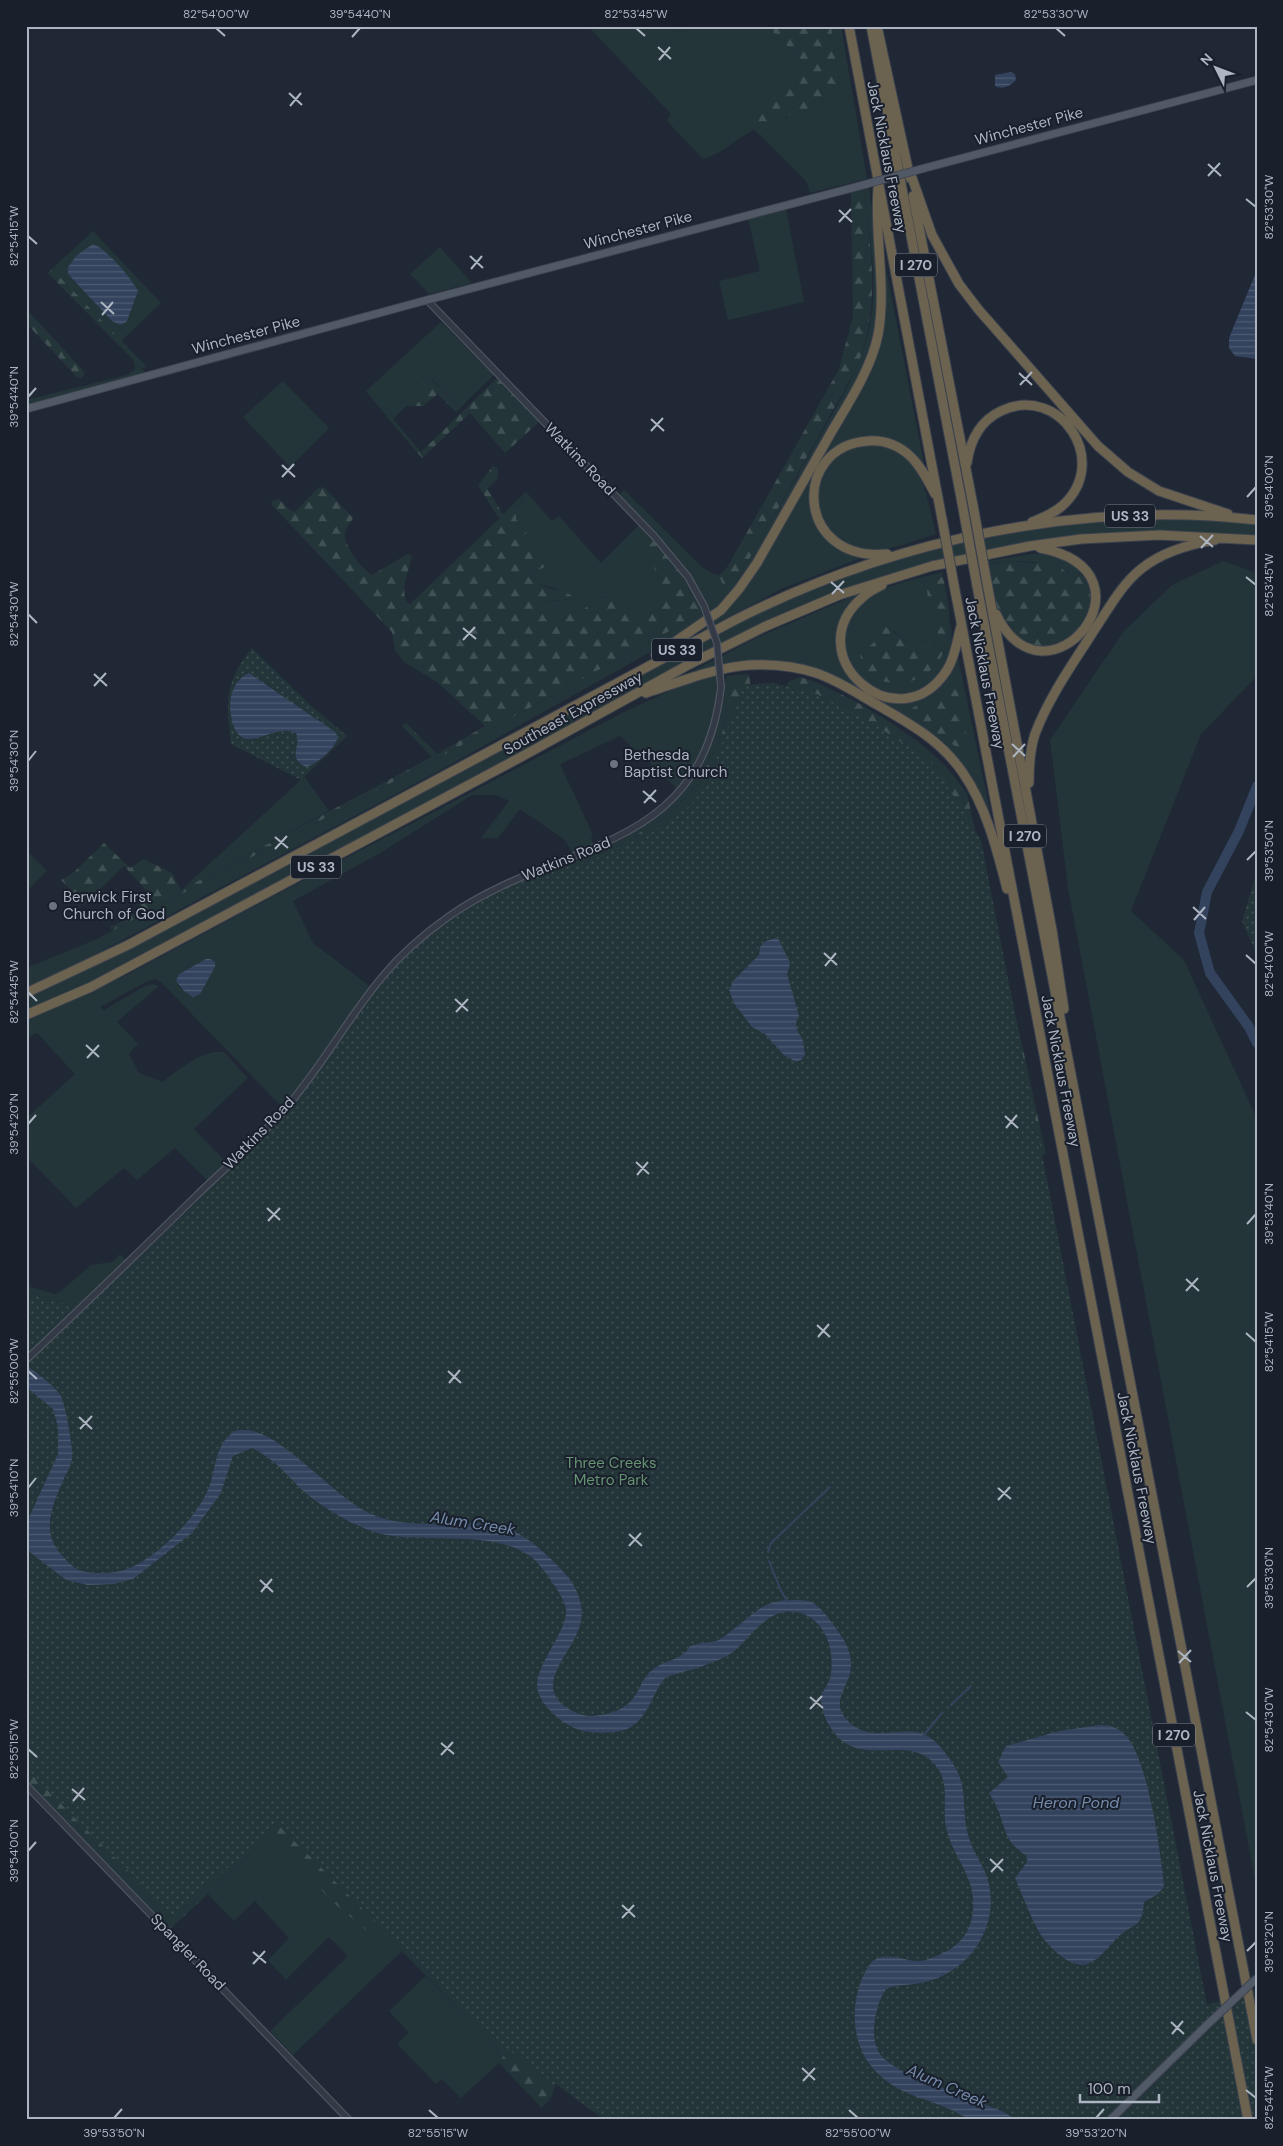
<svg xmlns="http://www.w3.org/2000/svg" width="1283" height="2146" font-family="'DM Sans',sans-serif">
  <defs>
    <pattern id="forest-firs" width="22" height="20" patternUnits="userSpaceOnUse" patternTransform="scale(1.25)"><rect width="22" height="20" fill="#233538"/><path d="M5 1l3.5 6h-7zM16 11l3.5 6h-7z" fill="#405053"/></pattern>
    <pattern id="park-dots" width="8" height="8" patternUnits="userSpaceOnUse" patternTransform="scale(1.25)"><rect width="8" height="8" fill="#233538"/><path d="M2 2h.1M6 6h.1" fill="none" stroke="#405053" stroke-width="1.8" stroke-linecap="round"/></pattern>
    <pattern id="water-rules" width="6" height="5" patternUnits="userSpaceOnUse" patternTransform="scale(1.25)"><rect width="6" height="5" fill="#33435d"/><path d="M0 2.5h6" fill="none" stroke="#4e5c73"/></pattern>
  </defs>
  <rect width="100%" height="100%" fill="#202836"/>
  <!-- grass -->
  <path fill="#233538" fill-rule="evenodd" d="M588,26H680L654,51L658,56L691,26H767L801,60L802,66L745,121L754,129L718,153L703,159L667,121L671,114Z
    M831,26H841L867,179L810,193L806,181L760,135L788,116L816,106L840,88Z
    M869,188C875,236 885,290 874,338C870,353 863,368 857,382L741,581L715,612L679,636L437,772L72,967L26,987V968L97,939L442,756L702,613L710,610C691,566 653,529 618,496L624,490L702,567L711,573L719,575L725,590L738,578C764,534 789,490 814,446C837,405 864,365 871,318C878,276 868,231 864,189Z
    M786,209L804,302L728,320L719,281L760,271L748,218Z
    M93,231L161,303L121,341L52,269Z
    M440,247L472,283L429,294L410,274Z
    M886,269L926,474L914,457L866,438C854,445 828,455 820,465C802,487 811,524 830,542C839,550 849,554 861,558L781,589L701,632L700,630L727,608L869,368Z
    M441,322L494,375L460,408L430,377L387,417L366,391Z
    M133,360L146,373L26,405V400L127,375L135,369Z
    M283,381L329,428L290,467L243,417Z
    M870,444C925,453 924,488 936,534C913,541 882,555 858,549C812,539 804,473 844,451C851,447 862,446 870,444Z
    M528,494L552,521L559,516L601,563L639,525L653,541L647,549L663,591L665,602L656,611L636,614L610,597L596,598L581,612L566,616L560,622L553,624L540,611L537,603C550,597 562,604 574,597L551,587L535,584L529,578L530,571L539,570L545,559L516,519V508Z
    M1181,519L1257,524V536C1219,532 1181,533 1144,534C1121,535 1098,534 1076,536C965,547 861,579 761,625L137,959L89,983L26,1011V997L108,959L743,619C780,603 817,585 855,572C960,535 1070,520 1181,519Z
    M1032,554C1050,553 1070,557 1080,573L1074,579C1070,577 1069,573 1066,571C1051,560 1005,559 988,565V561Z
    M1223,561L1257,573V676L1201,734L1131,911L1184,960L1257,1119V1890L1068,888L1050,740L1124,631L1172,585Z
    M942,572L943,576L938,578L931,615L938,628V640L933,646C915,647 906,644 894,631H876L874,642L860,655L943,654L951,623C952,639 953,654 945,668C939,680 915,695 901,695C895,696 877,692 872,688C834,664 838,619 874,595C893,582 921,578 942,572Z
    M858,594L859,596C850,605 842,615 839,628C832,657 853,693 883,699C891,701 901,697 909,695C916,694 926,694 932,691C944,685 951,669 956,657H958L992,821L990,822L956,760L859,691L770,662L686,678L685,675L758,637Z
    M717,674C717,717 704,754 678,789L620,736L560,764L593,835L591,838L594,845L573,853L565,840L520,809L498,838H481L509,801L496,795H472L380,853L293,901L313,943L371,987L287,1102L281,1104L277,1102L162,983L155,979L148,981L100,1007L104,1010L145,986L153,984L159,986L117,1022L138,1044L129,1054L139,1073L163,1082C179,1069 202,1050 224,1052L248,1078L194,1129L227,1163L208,1181L175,1148L137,1180L124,1168L76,1208L26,1156V1115L29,1116L75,1074L37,1033L26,1038V1021L123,977L285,890L624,712L672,690ZM206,959H210L193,997L178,986L179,974Z
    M724,695L728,712L719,743L697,785L678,805L655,824L634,836L644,857L563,867L565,863C583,856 602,850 619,841C682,807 709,764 724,695Z
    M304,776L329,811L181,890L301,780Z
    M26,850L47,871L26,892Z
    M120,1254L126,1260L74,1310L66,1304L26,1293V1286L55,1294L61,1291L91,1265L112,1262Z
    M274,1833L280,1835L372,1935L388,1940L402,1951L293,2055L270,2031L348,1956L329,1937L286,1980L268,1960L289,1938L255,1901L234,1921L208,1894Z
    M426,1976L504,2055L499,2063L461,2098L442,2079L436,2084L397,2044L409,2033L389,2011Z"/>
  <!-- forest -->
  <path fill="url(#forest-firs)" d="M680,26H691L658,56L654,51Z
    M767,26H831L840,88L816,106L788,116L760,135L745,121L802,66L801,60Z
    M864,189C871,253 881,305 857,367L761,539L738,578L725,591L719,575L728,566L839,369L853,316L851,193Z
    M52,269L146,366L142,369L48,273Z
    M26,309L82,369L85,374L81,378L77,377L26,323Z
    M429,377L460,408L456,412L438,394L423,406H406L393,419L421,452L497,378L540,421L505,453L470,413L422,458L387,417Z
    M493,466L498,469V478L487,489L503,514L526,492L528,494L516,508V519L545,559L546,566L539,570L530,571L529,578C541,590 561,588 574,597C562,603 550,597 537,603L540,611L553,624L560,622L573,611L581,612L596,598L610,597L636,614L656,611L665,602L663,591L647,549L653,541C673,563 692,585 702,613L442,756L112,931L110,927C135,915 136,915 146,890L124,866L84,905L61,880L74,872L104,843L130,868L144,859L172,873L181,890L432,757L402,726L406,723L437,754L485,726L437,682L404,662L395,650L392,632L271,504L273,500L279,499L290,510L295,512L319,487L325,488L353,518C351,522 346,528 345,532C343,546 361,568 372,575L408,554L412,556C410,568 397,596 410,604L499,519L478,485Z
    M1040,559L1058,565L1074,579L1080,573C1117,615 1053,667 1022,641C1017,637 1013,630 1010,625C1006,621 1000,616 998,610C991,598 991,579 988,565L1010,561L1036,563Z
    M943,576C948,603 955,630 942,655C926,689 871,696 860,655L874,642L876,631L882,624C903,637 905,648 933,646L938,640V628L931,615L927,591L932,583Z
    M749,674L751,691L712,791L632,849L630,842L634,836L655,824L678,805L697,785L719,743L728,712L724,695L726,676Z
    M800,677C839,688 919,736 946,767C954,775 960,785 967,794L1046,1154L1040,1157L782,690L790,681Z
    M956,687L958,690L968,745L960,749L911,718L907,713L914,707Z
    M26,1706L284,1802L561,2067L552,2096L542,2108L499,2063L504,2055L402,1951L388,1940L372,1935L328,1898L280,1835L274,1833L170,1929L26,1780Z"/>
  <!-- park -->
  <path fill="url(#park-dots)" d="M252,648L308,703L347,736L301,780L231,744C226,701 224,683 252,648Z
    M773,683L817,694L875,725L932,762L981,840L1207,2005L1257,1988V2120H605L494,2039L278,1825L172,1915L26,1769V1293L66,1304L78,1313L260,1139L380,983L409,952L430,934L478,902L508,886L554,868L585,863L651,833L691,805L707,784L744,685Z
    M1257,871V955L1242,921Z"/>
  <!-- water -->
  <path fill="url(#water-rules)" d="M1011,72L1015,74L1016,80C1010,86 1003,90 995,86V75Z
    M93,244C107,249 131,278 138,291L127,321C121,327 117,324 111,320L68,274V267L77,255Z
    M1257,270V359L1235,356L1229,348V338Z
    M249,673L335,732L338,737C334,750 318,763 306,767C286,757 302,747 296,733C273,721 241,761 232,720C230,711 229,702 232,693C235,684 240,677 249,673Z
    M776,938L779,940L790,963L787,974L799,1016C793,1025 797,1031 802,1038C804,1043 804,1050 805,1055L801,1060L796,1062L784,1055L765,1034L752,1027L734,1003L729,990L734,980L759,955L760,947L766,941Z
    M206,959H210L215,962V967L200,994L193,997L184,991L176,981L179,974Z
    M26,1366C35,1371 56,1387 61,1396C65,1403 74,1451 72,1459C72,1462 67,1474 65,1476C54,1502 40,1529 60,1553C66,1560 73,1568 81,1571C94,1574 114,1574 127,1569C155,1559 193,1521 206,1494C216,1476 213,1449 230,1435C236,1429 239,1430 247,1430C285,1433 335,1501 376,1516C406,1527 438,1523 468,1523C477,1523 487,1522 496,1524C521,1529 553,1559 569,1578C578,1590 584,1607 581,1621C576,1653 522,1690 579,1714C588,1717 597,1716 606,1714C645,1705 634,1679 658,1666C666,1661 676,1660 683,1654C695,1645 683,1648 697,1644C703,1642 710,1643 716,1641C718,1641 730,1633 731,1631C755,1614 762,1599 795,1600C800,1600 809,1600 813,1603C821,1607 827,1617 832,1623C841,1635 851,1648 851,1664C852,1687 826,1701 850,1723C874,1745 906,1722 929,1737C938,1742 947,1755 953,1764C969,1787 961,1811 968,1835C972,1850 982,1863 987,1877C1001,1920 975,1966 932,1980C918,1985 902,1984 887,1988C876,2002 868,2037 880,2054C886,2062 896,2067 905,2073L1004,2112L1016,2120C1003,2120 986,2123 973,2120C965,2118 955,2111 947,2108C938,2104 929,2101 920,2098C877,2083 852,2055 855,2008C856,1994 861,1975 871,1963C884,1949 905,1962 921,1961C927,1960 933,1957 939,1955C964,1945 975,1925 973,1898C971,1873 953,1855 947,1831C941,1811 950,1788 939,1770C913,1728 862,1772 833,1731C826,1722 822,1711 821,1700C821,1692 828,1685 830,1678C836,1653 826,1617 796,1612C764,1606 749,1645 725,1657C707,1666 685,1671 666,1677C652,1692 649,1718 629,1728C617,1734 593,1734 580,1730C564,1726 538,1704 537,1686C537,1662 568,1631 566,1609C564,1596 541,1564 530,1556C490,1529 429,1544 382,1534C358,1529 319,1506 301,1489C284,1472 274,1459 252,1448L233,1456L221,1493L192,1533L133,1579L113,1584L88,1585L66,1580L26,1549V1524L58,1454V1427L53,1409L26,1387Z
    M1100,1725C1112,1725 1119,1728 1127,1737C1148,1761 1161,1853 1164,1887L1158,1894L1144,1902C1142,1931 1132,1922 1116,1939C1107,1948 1099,1960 1087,1964C1072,1969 1051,1949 1043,1938C1033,1924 1022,1894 1015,1878L1027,1862V1856C1004,1841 1007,1832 998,1810C996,1804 992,1798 989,1793L1008,1777L998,1762L1006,1746L1059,1731Z"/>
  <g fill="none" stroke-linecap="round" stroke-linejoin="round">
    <!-- stream -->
    <path stroke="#33435d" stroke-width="2" d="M768,1552L771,1543L830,1487
      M769,1561L781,1591L788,1602
      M951,1705L971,1686
      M923,1736L942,1713"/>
    <!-- river -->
    <path stroke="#33435d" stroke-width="10" d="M1257,786L1239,831L1207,892L1199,933L1210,973L1249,1027L1257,1043"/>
    <defs>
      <path id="minor" d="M427,300L654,536L688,577L704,606
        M26,1360C83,1306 139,1252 195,1197C225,1168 257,1141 284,1110C321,1068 347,1019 382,977C401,954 424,934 448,917C559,838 701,857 721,687
        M26,1785L349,2120"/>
      <path id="major" d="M925,168L1257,80
        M26,409L427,300L852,188
        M1110,2120L1208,2024"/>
      <path id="highway" d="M849,26L942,519
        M871,26L962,503
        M877,26L910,178
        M910,172L932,235L959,284L978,309L1098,446L1128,472L1159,491L1228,514
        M913,196L973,505
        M967,463C970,441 980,421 1001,411C1060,383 1112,462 1062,506C1053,514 1042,518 1032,522
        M887,554C795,563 791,446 868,441C883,440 898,445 910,456C921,466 928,481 935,494
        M987,583L1052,930L1064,1009
        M882,585C876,588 868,592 863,597C795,654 898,746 947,670C955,658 957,640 961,626
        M954,585L1248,2120
        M977,586L1257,2040
        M996,614C1046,718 1166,572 1040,548
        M656,655L721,610L739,589L757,563C782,519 807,475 832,431C849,402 871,369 878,335C887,286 874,237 878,188
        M646,693C679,682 714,668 749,665C772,664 795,666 816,673C837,680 855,692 874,703C907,722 941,740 963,773C986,806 997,850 1007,889
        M1029,783C1029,767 1030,749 1035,734C1049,697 1072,665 1093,632C1108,610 1121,585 1141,569C1162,552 1190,544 1215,540
        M26,993L128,945L733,621C892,540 1078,500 1257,520
        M26,1015L91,987L521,757L688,665L764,627L839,595L932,566L1030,546L1081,539L1159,535L1257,540"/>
    </defs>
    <!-- minor casing -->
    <use href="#minor" stroke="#4e5561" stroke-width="8"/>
    <!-- major casing -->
    <use href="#major" stroke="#3d4350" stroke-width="9"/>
    <!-- highway casing -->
    <use href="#highway" stroke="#3b424e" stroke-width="11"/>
    <!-- minor -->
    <use href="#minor" stroke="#333a46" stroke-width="5.5"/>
    <!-- major -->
    <use href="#major" stroke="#515966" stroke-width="7"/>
    <!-- highway -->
    <use href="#highway" stroke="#6c6250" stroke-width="9"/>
    <defs>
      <path id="minor-bridge" d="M704,606L717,643L721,687"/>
      <path id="major-bridge" d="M852,188L925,168
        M1208,2024L1257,1978"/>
      <path id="highway-bridge" d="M962,503L977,586
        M973,505L987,583
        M942,519L954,585"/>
    </defs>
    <!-- minor-bridge casing -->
    <use href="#minor-bridge" stroke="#4e5561" stroke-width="8" stroke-linecap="butt"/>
    <!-- major-bridge casing -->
    <use href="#major-bridge" stroke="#3d4350" stroke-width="9" stroke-linecap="butt"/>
    <!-- highway-bridge casing -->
    <use href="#highway-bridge" stroke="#3b424e" stroke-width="11" stroke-linecap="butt"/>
    <!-- minor-bridge -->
    <use href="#minor-bridge" stroke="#333a46" stroke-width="5.5"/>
    <!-- major-bridge -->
    <use href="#major-bridge" stroke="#515966" stroke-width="7"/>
    <!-- highway-bridge -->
    <use href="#highway-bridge" stroke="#6c6250" stroke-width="9"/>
  </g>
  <!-- ticks -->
  <path fill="none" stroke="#adb5c3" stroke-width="2" d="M216,28L225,36M636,28L645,36M1056,28L1065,36M352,37L360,28M658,47L671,59M659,60L670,47M289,93L302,105M290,106L301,93M1208,164L1221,176M1208,176L1220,163M1246,199L1256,207M839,210L852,222M839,222L851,209M28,236L37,244M470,256L483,268M471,269L482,256M101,302L114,314M102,315L113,302M1019,373L1032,385M1020,385L1032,372M28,397L36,388M651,419L664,431M651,431L663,418M282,465L295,477M282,477L294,464M1247,497L1256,487M1200,536L1213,547M1201,548L1213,535M1246,577L1256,585M831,582L844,593M832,594L844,581M28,614L37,623M463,628L476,639M463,640L475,627M94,674L107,686M94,686L106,673M1012,744L1025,756M1013,757L1025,744M28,761L36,751M643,791L656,802M644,803L656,790M275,837L288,848M275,849L287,836M1247,860L1256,851M1193,907L1206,919M1194,920L1205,907M824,953L837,965M1246,955L1256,964M825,966L836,953M28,992L37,1001M455,999L468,1011M456,1012L468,999M86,1045L99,1057M87,1058L99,1045M1005,1116L1018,1128M28,1124L36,1115M1006,1128L1017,1115M636,1162L649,1174M637,1175L648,1162M267,1208L280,1220M268,1221L280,1208M1247,1224L1256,1214M1186,1279L1199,1291M1186,1291L1198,1278M817,1325L830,1337M1246,1333L1256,1342M818,1337L829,1324M28,1371L37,1379M448,1371L461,1383M449,1383L460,1370M79,1417L92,1429M80,1429L92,1416M28,1488L36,1478M998,1488L1011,1499M998,1500L1010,1487M629,1534L642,1546M629,1546L641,1533M260,1580L273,1592M1247,1587L1256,1578M261,1592L272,1579M1178,1651L1191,1662M1179,1663L1191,1650M810,1697L823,1708M810,1709L822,1696M1246,1712L1256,1720M441,1743L454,1754M28,1749L37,1757M441,1755L453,1742M72,1789L85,1800M73,1801L84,1788M28,1851L36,1842M990,1859L1003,1871M991,1872L1003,1859M622,1905L635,1917M622,1918L634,1905M1247,1951L1256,1942M253,1952L266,1963M253,1964L265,1951M1171,2022L1184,2034M1172,2034L1183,2021M802,2068L815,2080M803,2081L815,2068M1246,2090L1256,2098M429,2110L438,2118M849,2110L858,2118M114,2118L122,2109M1096,2118L1104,2109"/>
  <!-- markers -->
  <g fill="#6b7280" stroke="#191f2b" stroke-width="2">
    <circle cx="614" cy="764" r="5"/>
    <circle cx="53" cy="906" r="5"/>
  </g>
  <g text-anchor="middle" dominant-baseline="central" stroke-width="4" stroke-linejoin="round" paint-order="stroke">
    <!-- shield labels -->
    <g fill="#191f2b" stroke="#818895" stroke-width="1">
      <rect x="895" y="253.5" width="42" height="23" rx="4"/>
      <rect x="1105" y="504.5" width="50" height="23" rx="4"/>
      <rect x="652" y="638.5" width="50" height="23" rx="4"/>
      <rect x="1004" y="824.5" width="42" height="23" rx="4"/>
      <rect x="291" y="855.5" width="50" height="23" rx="4"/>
      <rect x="1153" y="1723.5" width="42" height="23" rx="4"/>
    </g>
    <g font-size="14" font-weight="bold" fill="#adb5c3">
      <text x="916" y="265">I 270</text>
      <text x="1130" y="516">US 33</text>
      <text x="677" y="650">US 33</text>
      <text x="1025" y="836">I 270</text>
      <text x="316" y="867">US 33</text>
      <text x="1174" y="1735">I 270</text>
    </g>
    <!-- street labels -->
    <g font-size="15" fill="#adb5c3" stroke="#191f2b">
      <text transform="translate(1029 126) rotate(-15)">Winchester Pike</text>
      <text transform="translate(887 157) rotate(79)">Jack Nicklaus Freeway</text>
      <text transform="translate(638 230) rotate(-15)">Winchester Pike</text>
      <text transform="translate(246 335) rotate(-15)">Winchester Pike</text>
      <text transform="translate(580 459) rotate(46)">Watkins Road</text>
      <text transform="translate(985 673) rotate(79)">Jack Nicklaus Freeway</text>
      <text transform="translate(573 713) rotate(-29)">Southeast Expressway</text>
      <text transform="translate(566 859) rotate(-22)">Watkins Road</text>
      <text transform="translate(1061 1071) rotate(79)">Jack Nicklaus Freeway</text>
      <text transform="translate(259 1133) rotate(-46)">Watkins Road</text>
      <text transform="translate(1137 1468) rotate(79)">Jack Nicklaus Freeway</text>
      <text transform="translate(1213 1866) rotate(79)">Jack Nicklaus Freeway</text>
      <text transform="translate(188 1952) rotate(46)">Spangler Road</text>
    </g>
    <!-- poi labels -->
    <g font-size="15" fill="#adb5c3" stroke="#191f2b" text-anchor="start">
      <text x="624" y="755">Bethesda<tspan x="624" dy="17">Baptist Church</tspan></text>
      <text x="63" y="897">Berwick First<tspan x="63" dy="17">Church of God</tspan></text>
    </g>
    <!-- park labels -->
    <g font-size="15" fill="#669372" stroke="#191f2b">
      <text x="611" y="1463">Three Creeks<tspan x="611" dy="17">Metro Park</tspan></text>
    </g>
    <!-- water labels -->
    <g font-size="16" font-style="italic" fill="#758bab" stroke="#191f2b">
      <text transform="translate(473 1523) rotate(9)">Alum Creek</text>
      <text x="1076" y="1802">Heron Pond</text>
      <text transform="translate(947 2086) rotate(24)">Alum Creek</text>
    </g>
  </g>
  <!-- border -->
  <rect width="1283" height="2146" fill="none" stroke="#191f2b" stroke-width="55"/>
  <!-- north arrow -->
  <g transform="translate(1216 68) rotate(312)" stroke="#191f2b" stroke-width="4" paint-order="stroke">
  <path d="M0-4L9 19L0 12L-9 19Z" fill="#adb5c3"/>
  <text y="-8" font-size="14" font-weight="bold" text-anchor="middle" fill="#adb5c3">N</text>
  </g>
  <!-- scale -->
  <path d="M1080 2094v8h79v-8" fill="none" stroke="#adb5c3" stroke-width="2.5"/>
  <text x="1088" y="2094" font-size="15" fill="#adb5c3" stroke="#191f2b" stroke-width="4" paint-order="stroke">100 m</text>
  <rect x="28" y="28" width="1228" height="2090" fill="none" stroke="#adb5c3" stroke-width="2"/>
  <g font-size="12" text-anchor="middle" fill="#adb5c3">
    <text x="216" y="18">82°54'00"W</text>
    <text x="360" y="18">39°54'40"N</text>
    <text x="636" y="18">82°53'45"W</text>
    <text x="1056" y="18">82°53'30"W</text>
    <text transform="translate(1269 207) rotate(-90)" y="4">82°53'30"W</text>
    <text transform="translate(14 236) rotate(-90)" y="4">82°54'15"W</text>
    <text transform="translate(14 397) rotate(-90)" y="4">39°54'40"N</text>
    <text transform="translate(1269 487) rotate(-90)" y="4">39°54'00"N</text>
    <text transform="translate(1269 585) rotate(-90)" y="4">82°53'45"W</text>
    <text transform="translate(14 614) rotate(-90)" y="4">82°54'30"W</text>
    <text transform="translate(14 761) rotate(-90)" y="4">39°54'30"N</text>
    <text transform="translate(1269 851) rotate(-90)" y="4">39°53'50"N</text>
    <text transform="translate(1269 964) rotate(-90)" y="4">82°54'00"W</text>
    <text transform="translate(14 992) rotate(-90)" y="4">82°54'45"W</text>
    <text transform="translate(14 1124) rotate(-90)" y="4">39°54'20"N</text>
    <text transform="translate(1269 1214) rotate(-90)" y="4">39°53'40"N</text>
    <text transform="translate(1269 1342) rotate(-90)" y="4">82°54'15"W</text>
    <text transform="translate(14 1371) rotate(-90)" y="4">82°55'00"W</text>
    <text transform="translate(14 1488) rotate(-90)" y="4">39°54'10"N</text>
    <text transform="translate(1269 1578) rotate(-90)" y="4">39°53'30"N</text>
    <text transform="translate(1269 1720) rotate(-90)" y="4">82°54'30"W</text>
    <text transform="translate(14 1749) rotate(-90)" y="4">82°55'15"W</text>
    <text transform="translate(14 1851) rotate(-90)" y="4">39°54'00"N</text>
    <text transform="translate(1269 1942) rotate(-90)" y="4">39°53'20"N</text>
    <text transform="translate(1269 2098) rotate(-90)" y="4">82°54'45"W</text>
    <text x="114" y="2137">39°53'50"N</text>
    <text x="438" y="2137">82°55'15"W</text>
    <text x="858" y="2137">82°55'00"W</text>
    <text x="1096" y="2137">39°53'20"N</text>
  </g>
</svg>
